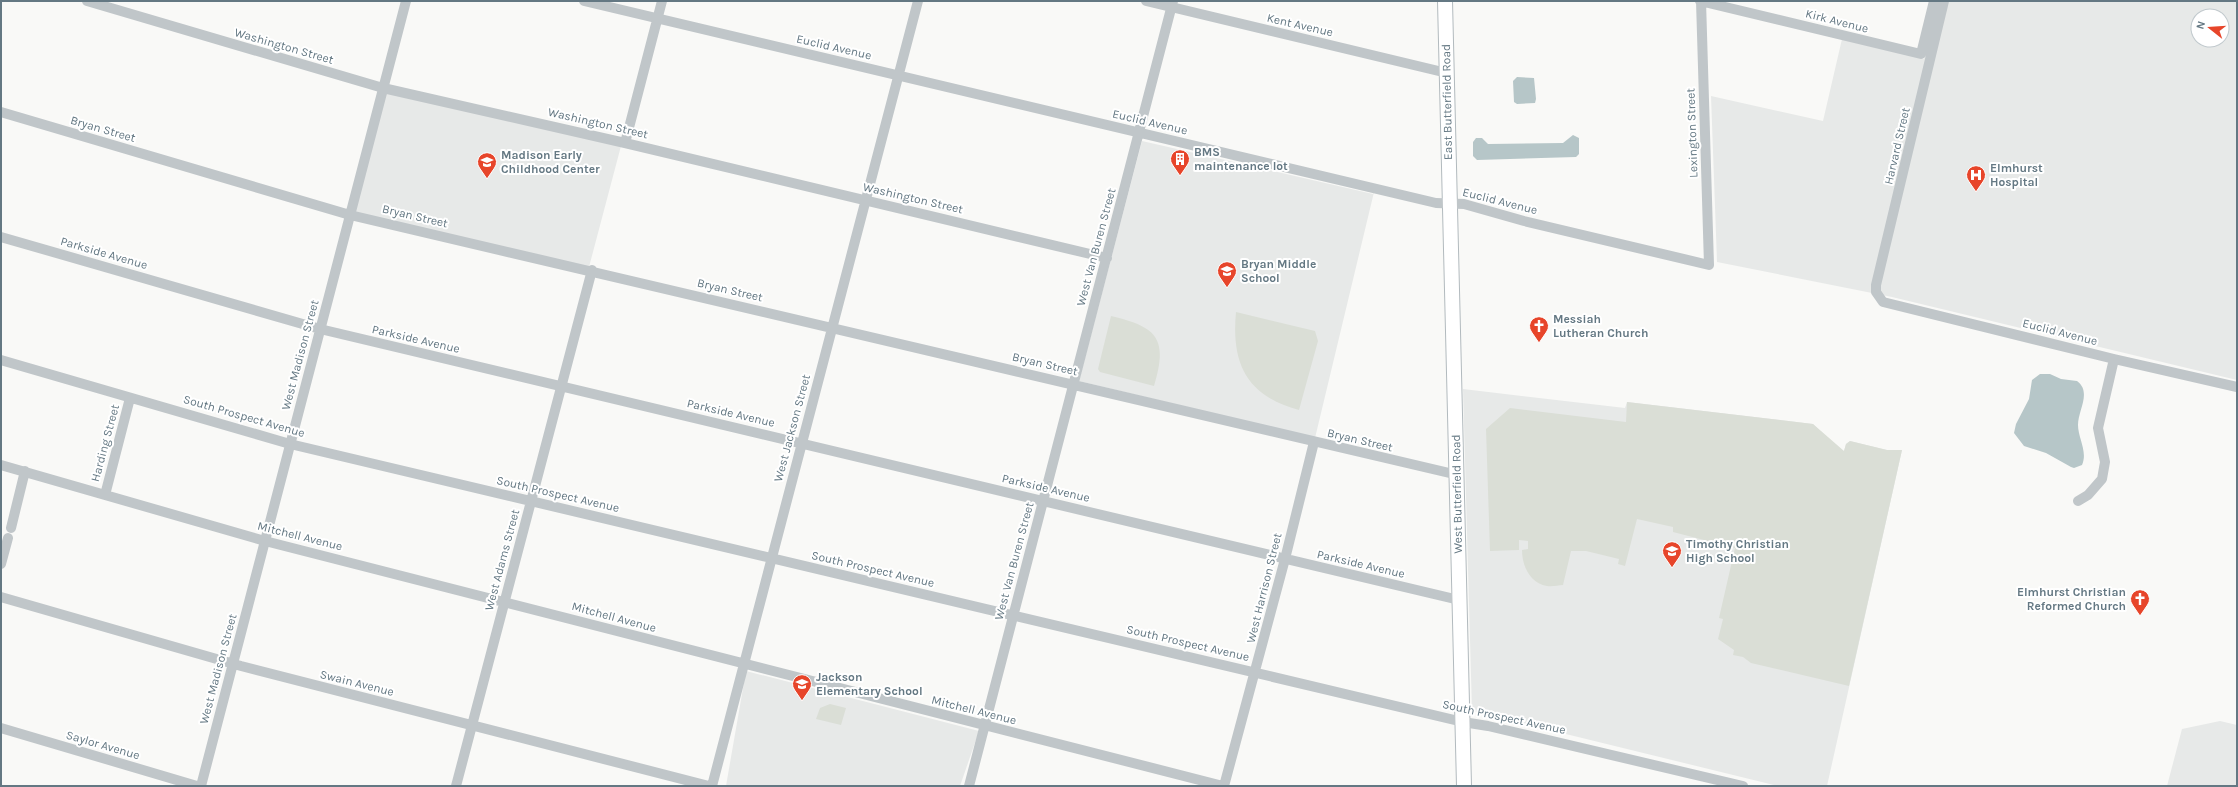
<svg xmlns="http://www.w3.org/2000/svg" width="2238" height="787" font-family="Karla,sans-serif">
  <rect width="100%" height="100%" fill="#f9f9f7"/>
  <!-- built -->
  <path fill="#e7e9e8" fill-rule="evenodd" d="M1938,1H2237V380L1892,297L1717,262L1711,96L1823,121L1842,39L1924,59ZM2198,16H2222V40H2198Z
    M385,93L621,146L589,267L353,212Z
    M1142,141L1373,194L1375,188L1315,438L1079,381Z
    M1463,389L1625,408L1627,402L1813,424L1840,450L1844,451L1846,444L1850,441L1887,450H1902L1827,786H1778L1472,711Z
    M746,671L979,731L960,786H726Z
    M2220,721L2237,725V786H2167L2182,729Z"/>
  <!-- green -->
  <path fill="#daded6" d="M1236,312L1315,331L1318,341L1299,410C1247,396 1231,364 1236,312Z
    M1111,316C1158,327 1168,339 1154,386L1100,372L1098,369Z
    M1627,402L1813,424L1844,451L1846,444L1850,441L1887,450H1902L1849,686L1751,663L1743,657L1733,655L1734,650L1718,639L1723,619L1719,618L1735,548L1673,532V527L1637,519L1625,566L1618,564L1619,559L1586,551H1571L1563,585C1558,585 1553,587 1547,586C1530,583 1522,566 1522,550L1528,549V541L1519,540V550L1490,551L1486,429L1510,408L1626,422Z
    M830,704L846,708L841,725L816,719L820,708Z"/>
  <!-- water -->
  <path fill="#b6c6c8" d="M1517,77L1534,78L1536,99L1535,103L1517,104L1514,102L1513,81Z
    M1573,135L1579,138V154L1576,157L1477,160L1473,156V142L1476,138H1482L1488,144L1563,143Z
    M2040,374H2050L2061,379L2077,381C2092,392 2078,410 2078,425C2078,438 2088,452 2082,465L2074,468L2071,467L2046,453L2024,446L2014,433L2016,424L2029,399L2032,380Z"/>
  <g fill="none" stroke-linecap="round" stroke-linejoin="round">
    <defs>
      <path id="secondary" d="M1445,1L1464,786"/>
    </defs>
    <!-- secondary casing -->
    <use href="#secondary" stroke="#b2babe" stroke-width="16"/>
    <!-- street -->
    <path stroke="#c0c6c9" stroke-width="10" d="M87,1L383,88L625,143L1107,258
      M584,1L1436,203L1464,204L1524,221L1709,265L1701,1
      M1146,1L1447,73
      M1700,1L1921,54L1934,1
      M1944,1L1876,285V292L1883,302L2114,359L2237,387
      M1,112L350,215L1458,475
      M625,143L662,1
      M1,237L320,329L1459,600
      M1,360L290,444L1463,722L1488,726L1743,786
      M1,465L265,541L1223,786
      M105,495L130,398
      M2078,501L2088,495L2102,479L2105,462L2098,428L2114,359
      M11,528L25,471
      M1,564L8,538
      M1,597L241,666L709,786
      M1,728L197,786
      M201,786L406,1
      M456,786L592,270
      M712,786L918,1
      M969,786L1173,1
      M1224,786L1285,559L1314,442"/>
    <!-- secondary -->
    <use href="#secondary" stroke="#fff" stroke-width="14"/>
  </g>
  <!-- icons -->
  <defs>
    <symbol id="building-pin" viewBox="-11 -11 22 30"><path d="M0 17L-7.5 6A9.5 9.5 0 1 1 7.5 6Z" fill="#e7452a" stroke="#fff"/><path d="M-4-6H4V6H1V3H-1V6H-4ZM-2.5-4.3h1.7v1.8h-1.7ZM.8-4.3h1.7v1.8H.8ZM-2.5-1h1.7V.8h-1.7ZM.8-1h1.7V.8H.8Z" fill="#fff"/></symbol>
    <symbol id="school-pin" viewBox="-11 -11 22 30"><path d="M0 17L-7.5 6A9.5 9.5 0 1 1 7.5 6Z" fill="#e7452a" stroke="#fff"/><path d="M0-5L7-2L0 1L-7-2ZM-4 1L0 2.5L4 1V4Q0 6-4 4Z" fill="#fff"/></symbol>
    <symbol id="hospital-pin" viewBox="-11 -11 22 30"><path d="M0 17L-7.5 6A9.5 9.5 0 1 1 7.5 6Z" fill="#e7452a" stroke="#fff"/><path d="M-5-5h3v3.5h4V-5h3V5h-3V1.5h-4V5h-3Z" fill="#fff"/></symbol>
    <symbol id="church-pin" viewBox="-11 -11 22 30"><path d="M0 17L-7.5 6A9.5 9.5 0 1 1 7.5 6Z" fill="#e7452a" stroke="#fff"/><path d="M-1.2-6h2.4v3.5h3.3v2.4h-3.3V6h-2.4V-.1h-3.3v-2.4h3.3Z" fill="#fff"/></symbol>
  </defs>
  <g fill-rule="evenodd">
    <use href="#building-pin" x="1169" y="148" width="22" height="30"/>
    <use href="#school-pin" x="476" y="151" width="22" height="30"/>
    <use href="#hospital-pin" x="1965" y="164" width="22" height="30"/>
    <use href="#school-pin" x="1216" y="260" width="22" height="30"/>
    <use href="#church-pin" x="1528" y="315" width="22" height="30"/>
    <use href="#school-pin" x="1661" y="540" width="22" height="30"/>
    <use href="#church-pin" x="2129" y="588" width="22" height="30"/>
    <use href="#school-pin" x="791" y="673" width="22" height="30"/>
  </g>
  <g text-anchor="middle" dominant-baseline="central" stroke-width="4" stroke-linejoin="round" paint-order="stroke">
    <!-- street labels -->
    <g font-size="12" fill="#647883" stroke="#fff">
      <text transform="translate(1837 21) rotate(14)">Kirk Avenue</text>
      <text transform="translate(1300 25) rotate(13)">Kent Avenue</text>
      <text transform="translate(284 46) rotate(16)">Washington Street</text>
      <text transform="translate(834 47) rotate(13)">Euclid Avenue</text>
      <text transform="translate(1447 102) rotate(-91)">East Butterfield Road</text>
      <text transform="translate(1150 122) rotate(13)">Euclid Avenue</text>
      <text transform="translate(598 123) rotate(13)">Washington Street</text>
      <text transform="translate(103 129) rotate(16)">Bryan Street</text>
      <text transform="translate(1692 133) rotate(-92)">Lexington Street</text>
      <text transform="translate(1897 146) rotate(-77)">Harvard Street</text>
      <text transform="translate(913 198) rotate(13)">Washington Street</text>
      <text transform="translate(1500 201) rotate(14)">Euclid Avenue</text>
      <text transform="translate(415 216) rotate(13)">Bryan Street</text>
      <text transform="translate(1096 247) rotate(-75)">West Van Buren Street</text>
      <text transform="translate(104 253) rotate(16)">Parkside Avenue</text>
      <text transform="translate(730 290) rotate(13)">Bryan Street</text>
      <text transform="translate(2060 332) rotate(14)">Euclid Avenue</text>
      <text transform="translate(416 339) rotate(13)">Parkside Avenue</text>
      <text transform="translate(300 355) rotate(-75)">West Madison Street</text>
      <text transform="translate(1045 364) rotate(13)">Bryan Street</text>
      <text transform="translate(731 413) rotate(13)">Parkside Avenue</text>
      <text transform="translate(244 416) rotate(16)">South Prospect Avenue</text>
      <text transform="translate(792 428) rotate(-75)">West Jackson Street</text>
      <text transform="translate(1360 440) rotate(13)">Bryan Street</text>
      <text transform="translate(105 443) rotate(-75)">Harding Street</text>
      <text transform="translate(1046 488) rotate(13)">Parkside Avenue</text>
      <text transform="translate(558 494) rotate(13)">South Prospect Avenue</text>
      <text transform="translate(1457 494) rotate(-91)">West Butterfield Road</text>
      <text transform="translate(300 536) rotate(14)">Mitchell Avenue</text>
      <text transform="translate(502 560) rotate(-75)">West Adams Street</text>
      <text transform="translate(1014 561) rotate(-75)">West Van Buren Street</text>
      <text transform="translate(1361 564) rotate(13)">Parkside Avenue</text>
      <text transform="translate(873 569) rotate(13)">South Prospect Avenue</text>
      <text transform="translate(1264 588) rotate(-76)">West Harrison Street</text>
      <text transform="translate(614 617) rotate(15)">Mitchell Avenue</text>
      <text transform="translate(1188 643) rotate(13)">South Prospect Avenue</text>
      <text transform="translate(218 669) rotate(-75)">West Madison Street</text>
      <text transform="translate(357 683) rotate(14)">Swain Avenue</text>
      <text transform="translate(974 710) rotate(14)">Mitchell Avenue</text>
      <text transform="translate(1504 717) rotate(12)">South Prospect Avenue</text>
      <text transform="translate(103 745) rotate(16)">Saylor Avenue</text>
    </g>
    <!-- poi labels -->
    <g font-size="12" font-weight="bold" fill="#647883" stroke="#fff" text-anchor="start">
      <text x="1194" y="152">BMS<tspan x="1194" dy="14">maintenance lot</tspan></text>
      <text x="501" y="155">Madison Early<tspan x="501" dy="14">Childhood Center</tspan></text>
      <text x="1990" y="168">Elmhurst<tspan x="1990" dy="14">Hospital</tspan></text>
      <text x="1241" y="264">Bryan Middle<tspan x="1241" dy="14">School</tspan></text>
      <text x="1553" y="319">Messiah<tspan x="1553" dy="14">Lutheran Church</tspan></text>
      <text x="1686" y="544">Timothy Christian<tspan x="1686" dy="14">High School</tspan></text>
      <text x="2126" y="592" text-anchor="end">Elmhurst Christian<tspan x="2126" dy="14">Reformed Church</tspan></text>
      <text x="816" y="677">Jackson<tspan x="816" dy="14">Elementary School</tspan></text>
    </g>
  </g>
  <!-- border -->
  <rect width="2238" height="787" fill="none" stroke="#647883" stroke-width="4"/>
  <!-- north arrow -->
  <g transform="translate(2210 28) rotate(287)"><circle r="19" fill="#ffffff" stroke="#c1c9cd"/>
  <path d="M0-3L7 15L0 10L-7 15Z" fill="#e7452a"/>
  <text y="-6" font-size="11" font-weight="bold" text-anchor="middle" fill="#647883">N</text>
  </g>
</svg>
